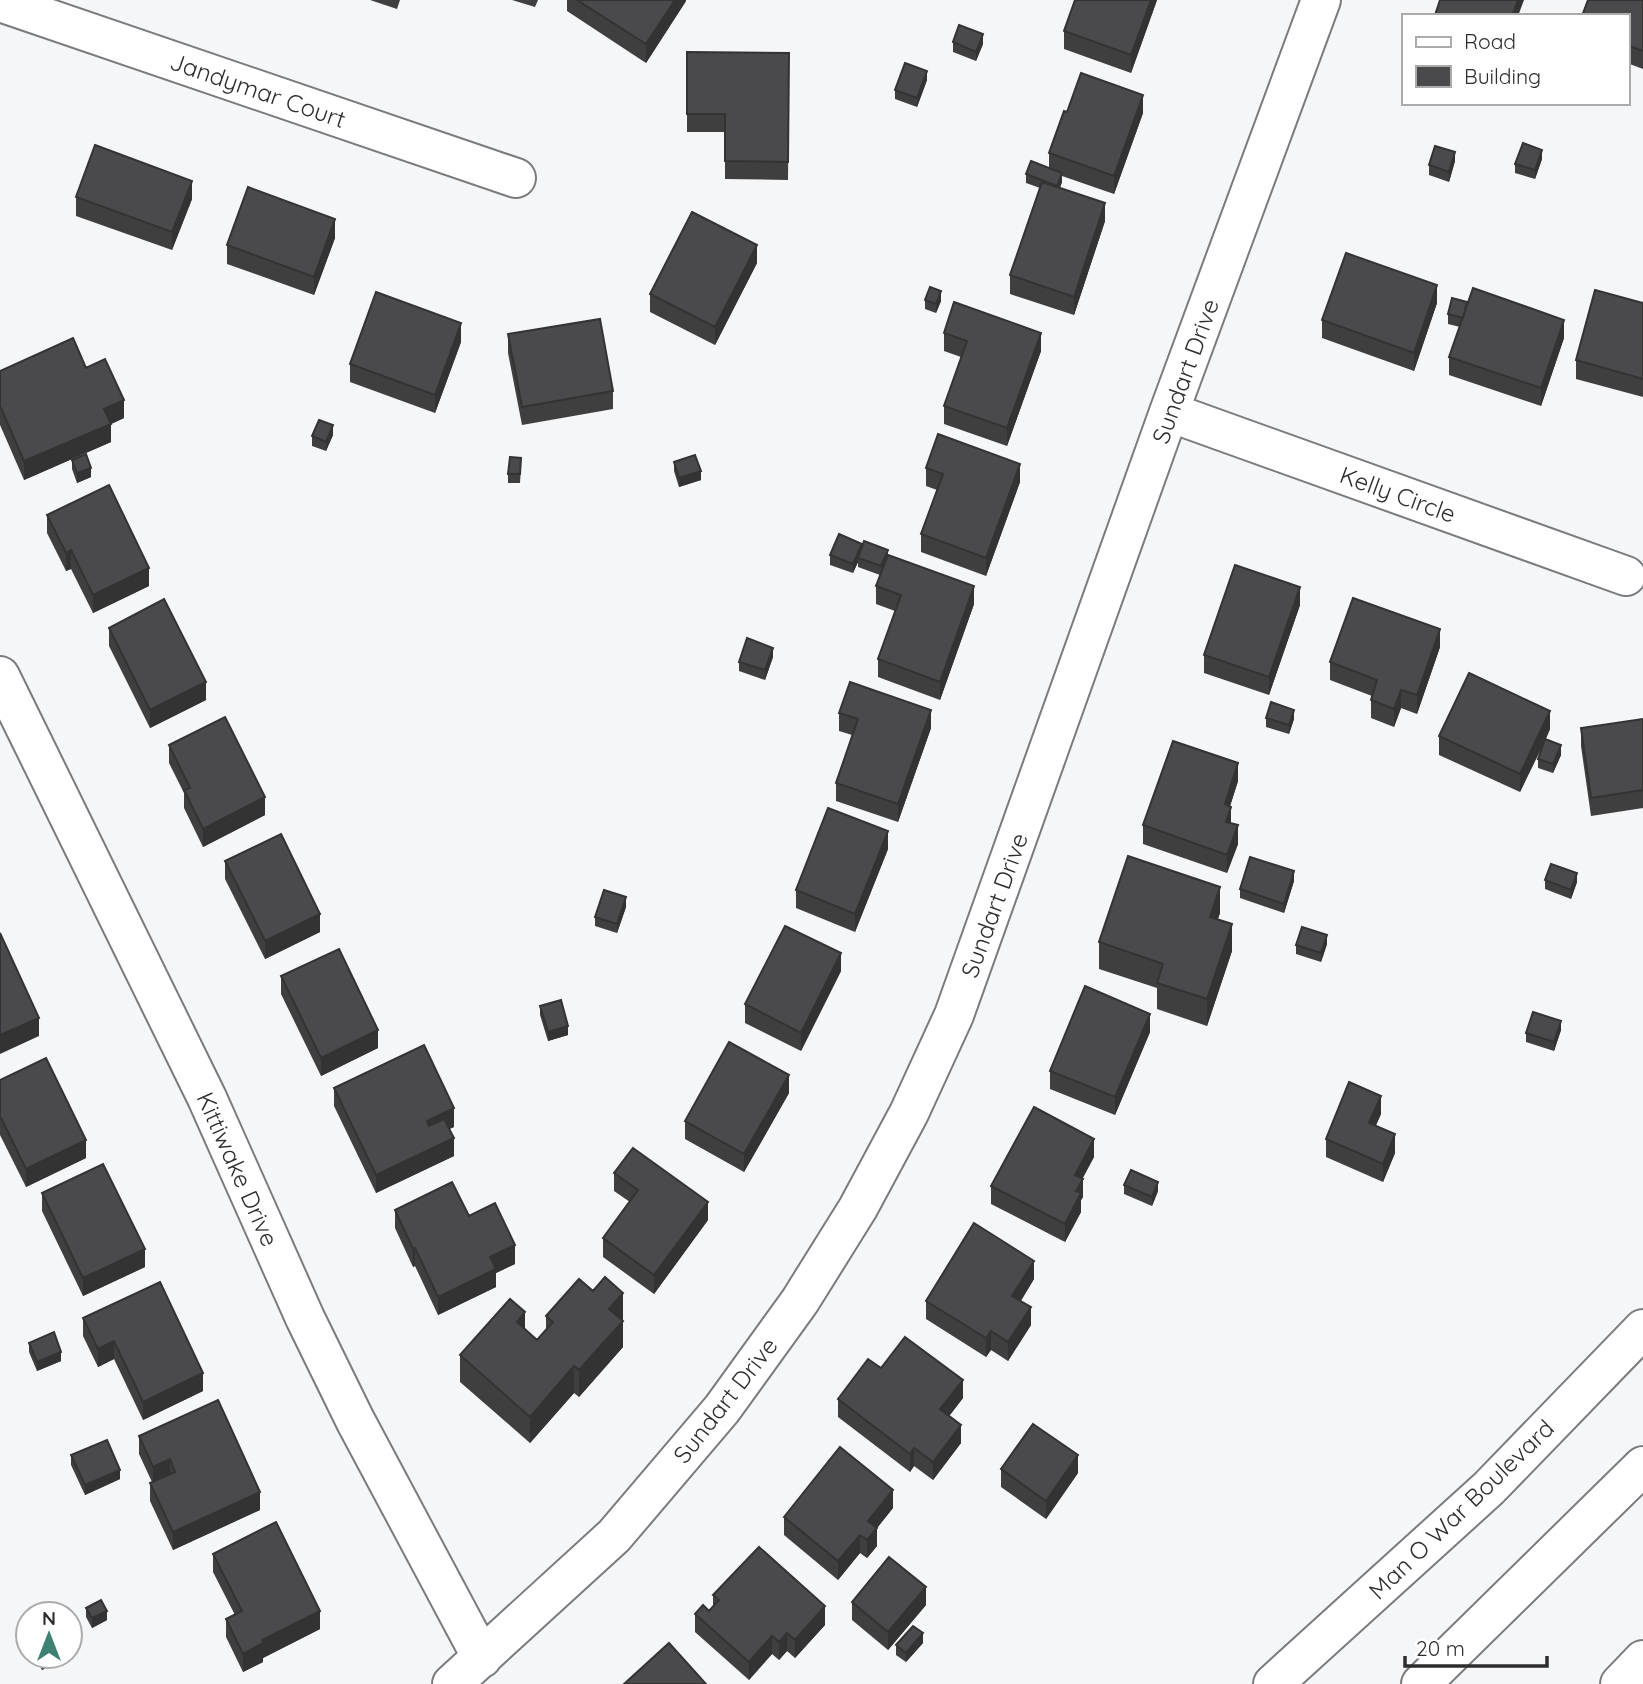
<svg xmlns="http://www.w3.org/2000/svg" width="1643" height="1684" font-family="Quicksand,sans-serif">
  <rect width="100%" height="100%" fill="#f5f6f8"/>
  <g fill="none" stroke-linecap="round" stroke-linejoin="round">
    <defs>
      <path id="street" d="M0,2L516,178
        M1169,412L1626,576
        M0,676L207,1098L305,1318L355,1420L482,1658
        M452,1684L614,1536L722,1409L800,1301L858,1208L909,1113L954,1015L1169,412L1321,0
        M1620,1684L1643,1660"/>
      <path id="primary" d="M1273,1684L1489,1488L1643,1329
        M1421,1684L1643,1466"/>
    </defs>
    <!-- street casing -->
    <use href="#street" stroke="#7a7b7d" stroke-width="42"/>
    <!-- primary casing -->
    <use href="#primary" stroke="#7a7b7d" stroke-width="42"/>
    <!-- street -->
    <use href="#street" stroke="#fff" stroke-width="38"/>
    <!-- primary -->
    <use href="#primary" stroke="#fff" stroke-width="38"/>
  </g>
  <!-- wall -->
  <path fill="#403f40" d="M370,0H400L397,9Z
    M512,0H538L535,7Z
    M567,0H686V1L646,63L567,11Z
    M1157,0L1131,73L1064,49V31Z
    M1643,0V69L1627,63V16Z
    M953,42L983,44L976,61L953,52Z
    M687,52L789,53L788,180L725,179V132H687Z
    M927,80L917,107L895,99V90Z
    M1067,112L1143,113L1114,194L1062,176V182L1060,188L1105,221L1074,315L1010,294V275L1040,188L1026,183V174L1049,168V153Z
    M1542,159L1535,179L1515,173V164Z
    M1455,161L1449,182L1429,175V165Z
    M76,197L192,199L172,250L76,216Z
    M335,238L314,295L227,264V245Z
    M757,263L715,345L650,312V294Z
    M925,300L941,301L936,313L925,309Z
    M1437,303L1414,371L1322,338V320Z
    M1643,303V397L1576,379V360Z
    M1467,306L1564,338L1541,406L1449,375V357L1460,327L1448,324V314Z
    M944,333L1041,351L1007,446L944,424V406L961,357L944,351Z
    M508,334L613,391V409L522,425L508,353Z
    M461,342L435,413L350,382V364Z
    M86,368L124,418L111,424V442L24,480L0,425V371Z
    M333,435L326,451L312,446V436Z
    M72,460L91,477L77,483L72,469Z
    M674,462L701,480L679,487L674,471Z
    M521,467L520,483H508V474Z
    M926,468L1020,482L986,576L921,552V534L937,490L926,486Z
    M47,515L149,586L93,613L71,569L66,571L47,533Z
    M862,548L888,555L974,604L940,700L878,677V659L895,611L876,604V586L880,575L858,567V562L853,573L830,565V555Z
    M1300,605L1269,695L1204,673V655Z
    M109,628L206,700L150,728L109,646Z
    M1440,647L1417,714L1401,708L1394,727L1371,718V700L1372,696L1330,680V662Z
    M773,657L765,680L739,671V662Z
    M839,713L931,728L898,822L836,801V783L852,735L839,731Z
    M1266,718L1294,719L1289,734L1266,727Z
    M1643,719V808L1591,816L1581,746V728Z
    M1550,729L1546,739L1561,755L1553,773L1538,768V759L1544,743L1520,792L1439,755V736Z
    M169,745L265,815L203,847L184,808V793L169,763Z
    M1238,781L1230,806L1231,823L1238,844L1227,873L1143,844V825Z
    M888,849L855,932L796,908V890Z
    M225,861L320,932L265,959L225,879Z
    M1545,880L1577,882L1571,899L1545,889Z
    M1294,881L1284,913L1240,898V889Z
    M626,907L617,933L595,926V917Z
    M1220,913L1217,920L1232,951L1207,1026L1157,1009V988L1099,969V942Z
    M1327,944L1321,962L1296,954V945Z
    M841,971L801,1051L745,1023V1004Z
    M281,976L378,1048L321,1076L281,994Z
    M540,1006L568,1035L548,1041L540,1015Z
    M1561,1030L1554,1051L1526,1042V1033Z
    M1150,1032L1115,1115L1050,1089V1071Z
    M0,1080L86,1158L26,1187L0,1135Z
    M334,1088L454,1127L449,1129L454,1156L376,1193L334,1106Z
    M789,1093L744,1172L685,1139V1121Z
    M1381,1114L1376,1125L1395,1153L1383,1182L1326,1157V1139Z
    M1094,1157L1082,1178L1083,1197L1081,1200V1212L1065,1242L991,1204V1186Z
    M614,1173L708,1220L654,1294L603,1257V1238L630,1202L614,1191Z
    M1124,1185L1158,1191L1152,1206L1124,1194Z
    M42,1193L145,1267L83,1296L42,1211Z
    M395,1210L469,1216L515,1264L496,1273V1287L438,1315L415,1266L413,1267L395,1228Z
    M1034,1279L1021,1301L1031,1325L1008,1361L991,1350L986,1357L926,1319V1301Z
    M546,1316L623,1320V1347L579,1397L574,1393L530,1443L460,1382V1355L525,1330L537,1340L546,1329Z
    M83,1318L203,1391L143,1420L114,1359L98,1367L83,1336Z
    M29,1343L61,1361L37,1371L29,1352Z
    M881,1368L963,1398L949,1416L961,1443L933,1480L914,1466L910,1472L838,1417V1399Z
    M139,1436L260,1510L173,1550L150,1501V1483L152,1482L139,1454Z
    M71,1455L120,1479L85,1495L71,1465Z
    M1001,1469L1078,1473L1046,1519L1001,1487Z
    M893,1508L877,1528V1546L867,1558L860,1553L838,1580L784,1535V1517Z
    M213,1554L320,1629L263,1658V1662L243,1672L226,1637V1619L235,1615L213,1572Z
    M713,1595L825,1625L795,1658L787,1651L779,1660L772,1654L749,1680L695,1632V1614L709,1611L713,1607Z
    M852,1602L926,1605L888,1650L852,1620Z
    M86,1608L107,1620L92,1628L86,1617Z
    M923,1643L906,1662L896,1655V1645Z
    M34,1656H63V1658L42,1670Z"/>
  <!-- shaded-wall -->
  <path fill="#343334" d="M675,0H686V1L646,63V44Z
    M1151,0H1157L1131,73V55Z
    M1518,0H1524L1518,16H1512Z
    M983,34V44L976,61V52Z
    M927,71V80L917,107V98Z
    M1143,95V113L1114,194V176Z
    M1542,150V159L1535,179V170Z
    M1455,152V161L1449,182V172Z
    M1062,173V182L1057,195V186Z
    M192,181V199L172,250V232Z
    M1105,203V221L1074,315V297Z
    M335,219V238L314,295V277Z
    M757,245V263L715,345V327Z
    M1437,285V303L1414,371V353Z
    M941,291V301L936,313V304Z
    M1564,320V338L1541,406V388Z
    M461,323V342L435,413V395Z
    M1041,333V351L1007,446V428Z
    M124,400V418L111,424V442L24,480V461L104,409Z
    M333,425V435L326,451V442Z
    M1020,464V482L986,576V558Z
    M91,468V477L77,483V473Z
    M701,471V480L679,487V478Z
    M862,544V553L858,558V562L853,573V564Z
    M71,550V569L66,571V553Z
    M888,550V559L881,576V566Z
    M149,568V586L93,613V595Z
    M974,586V604L940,700V682Z
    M1300,587V605L1269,695V677Z
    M1440,629V647L1417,714V695Z
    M773,648V657L765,680V670Z
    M206,682V700L150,728V710Z
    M1401,690V708L1394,727V709Z
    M931,710V728L898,822V804Z
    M1294,710V719L1289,734V725Z
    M1550,711V729L1520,792V774Z
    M1561,745V755L1553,773V764Z
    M1238,763V781L1225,822V804Z
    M265,797V815L203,847V829Z
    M1231,807V825L1226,822Z
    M1238,825V844L1227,873V855Z
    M888,831V849L855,932V914Z
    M1294,871V881L1284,913V904Z
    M1577,873V882L1571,899V890Z
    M1220,887V913L1210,944V917Z
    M626,897V907L617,933V924Z
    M320,914V932L265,959V941Z
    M1232,924V951L1207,1026V999Z
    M1327,935V944L1321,962V953Z
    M841,953V971L801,1051V1033Z
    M1150,1014V1032L1115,1115V1097Z
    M39,1018V1036L0,1054V1035Z
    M1561,1021V1030L1554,1051V1042Z
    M568,1026V1035L548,1041V1032Z
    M378,1030V1048L321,1076V1058Z
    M789,1075V1093L744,1172V1154Z
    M1381,1096V1114L1369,1141V1123Z
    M454,1108V1127L427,1139V1121Z
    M1395,1134V1153L1383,1182V1164Z
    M454,1138V1156L376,1193V1175Z
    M1094,1139V1157L1075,1193V1175Z
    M86,1140V1158L26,1187V1169Z
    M1083,1179V1197L1081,1200V1212L1065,1242V1224L1076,1191Z
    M1158,1182V1191L1152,1206V1197Z
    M708,1202V1220L654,1294V1275Z
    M515,1245V1264L496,1273V1287L438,1315V1297L490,1257Z
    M415,1248V1266L413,1267V1249Z
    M145,1249V1267L83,1296V1278Z
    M1034,1261V1279L1012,1314V1296Z
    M623,1293V1320L609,1335V1309Z
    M1031,1307V1325L1008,1361V1342Z
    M525,1312V1339L517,1322Z
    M623,1321V1347L579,1397V1370Z
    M991,1331V1350L986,1357V1338Z
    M114,1341V1359L98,1367V1349Z
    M61,1352V1361L37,1371V1362Z
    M574,1366V1393L530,1443V1417Z
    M203,1373V1391L143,1420V1402Z
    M963,1380V1398L940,1428V1409Z
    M961,1425V1443L933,1480V1462Z
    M914,1448V1466L910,1472V1454Z
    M1078,1455V1473L1046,1519V1501Z
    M170,1459V1477L153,1485V1467Z
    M120,1470V1479L85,1495V1485Z
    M893,1490V1508L877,1528V1546L867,1558V1540L868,1521Z
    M260,1492V1510L173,1550V1532Z
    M860,1535V1553L838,1580V1561Z
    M926,1587V1605L888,1650V1632Z
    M825,1606V1625L795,1658V1640Z
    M107,1611V1620L92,1628V1618Z
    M320,1611V1629L263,1658V1662L243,1672V1654L262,1640Z
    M787,1633V1651L779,1660V1642Z
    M923,1633V1643L906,1662V1653Z
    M772,1636V1654L749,1680V1662Z
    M51,1656H63V1658L42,1670V1661Z"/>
  <!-- building -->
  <path fill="#4a494b" stroke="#343334" stroke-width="2" d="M577,0H675L646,44Z
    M1075,0H1151L1131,55L1064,31Z
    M1440,0H1518L1512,16H1438L1435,15Z
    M1588,0H1643V51L1627,45V16H1582Z
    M959,25L983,34L976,52L953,42Z
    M687,52L789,53L788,162L725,161V114H687Z
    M905,63L927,71L917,98L895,90Z
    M1081,73L1143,95L1114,176L1049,153L1064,111L1067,112Z
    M1523,143L1542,150L1535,170L1515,164Z
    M95,145L192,181L172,232L76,197Z
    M1435,146L1455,152L1449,172L1429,165Z
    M1031,161L1062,173L1057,186L1026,174Z
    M1042,182L1105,203L1074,297L1010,275Z
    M248,187L335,219L314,277L227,245Z
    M692,212L757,245L715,327L650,294Z
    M1346,253L1437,285L1414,353L1322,320Z
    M930,287L941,291L936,304L925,300Z
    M1473,288L1564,320L1541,388L1449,357Z
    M1595,290L1643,303V379L1576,360Z
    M376,292L461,323L435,395L350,364Z
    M1452,298L1467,302L1463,318L1448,314Z
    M954,302L1041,333L1007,428L944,406L967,341L944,333Z
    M600,319L613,391L522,407L508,334Z
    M73,338L86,368L105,359L124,400L104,409L111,424L24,461L0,406V371Z
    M319,420L333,425L326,442L312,436Z
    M938,434L1020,464L986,558L921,534L943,474L926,468Z
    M86,454L91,468L77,473L72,460Z
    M695,455L701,471L679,478L674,462Z
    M510,457L521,458L520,474H508Z
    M109,485L149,568L93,595L71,550L66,553L47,515Z
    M839,534L862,544L853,564L830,555Z
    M864,541L888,550L881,566L858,558Z
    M888,555L974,586L940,682L878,659L901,595L876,586Z
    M1235,565L1300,587L1269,677L1204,655Z
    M1353,598L1440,629L1417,695L1401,690L1394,709L1371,700L1377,680L1330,662Z
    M164,599L206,682L150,710L109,628Z
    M747,638L773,648L765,670L739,662Z
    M1469,673L1550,711L1520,774L1439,736Z
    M850,682L931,710L898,804L836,783L858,719L839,713Z
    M1271,702L1294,710L1289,725L1266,718Z
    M225,717L265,797L203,829L184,790L190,788L169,745Z
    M1643,719V790L1591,798L1581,728Z
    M1545,739L1561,745L1553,764L1538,759Z
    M1173,741L1238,763L1225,804L1231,807L1226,822L1238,825L1227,855L1143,825Z
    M828,808L888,831L855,914L796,890Z
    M281,834L320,914L265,941L225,861Z
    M1128,856L1220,887L1210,917L1232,924L1207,999L1157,983L1163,964L1099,942Z
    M1250,857L1294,871L1284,904L1240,889Z
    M1551,864L1577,873L1571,890L1545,880Z
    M604,890L626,897L617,924L595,917Z
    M785,926L841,953L801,1033L745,1004Z
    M1302,927L1327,935L1321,953L1296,945Z
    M0,933L39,1018L0,1035Z
    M339,949L378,1030L321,1058L281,976Z
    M1085,986L1150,1014L1115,1097L1050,1071Z
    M561,1000L568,1026L548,1032L540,1006Z
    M1533,1012L1561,1021L1554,1042L1526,1033Z
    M729,1042L789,1075L744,1154L685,1121Z
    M424,1045L454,1108L427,1121L429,1126L444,1119L454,1138L376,1175L334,1088Z
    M46,1058L86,1140L26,1169L0,1116V1080Z
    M1349,1082L1381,1096L1369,1123L1395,1134L1383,1164L1326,1139Z
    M1034,1107L1094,1139L1075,1175L1083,1179L1076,1191L1081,1193L1065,1224L991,1186Z
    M633,1148L708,1202L654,1275L603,1238L638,1190L614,1173Z
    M103,1164L145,1249L83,1278L42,1193Z
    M1131,1170L1158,1182L1152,1197L1124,1185Z
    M452,1182L469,1216L495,1203L515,1245L490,1257L496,1269L438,1297L415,1248L413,1249L395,1210Z
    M974,1223L1034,1261L1012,1296L1031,1307L1008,1342L991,1331L986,1338L926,1301Z
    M605,1277L623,1293L609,1309L623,1321L579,1370L574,1366L530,1417L460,1355L510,1299L525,1312L517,1322L537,1340L553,1322L546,1316L579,1279L593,1291Z
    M160,1282L203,1373L143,1402L114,1341L98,1349L83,1318Z
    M54,1332L61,1352L37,1362L29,1343Z
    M905,1337L963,1380L940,1409L961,1425L933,1462L914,1448L910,1454L838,1399L868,1359L881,1368Z
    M218,1400L260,1492L173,1532L150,1483L175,1472L170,1459L153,1467L139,1436Z
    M1033,1424L1078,1455L1046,1501L1001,1469Z
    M107,1440L120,1470L85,1485L71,1455Z
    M840,1447L893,1490L868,1521L877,1528L867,1540L860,1535L838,1561L784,1517Z
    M276,1522L320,1611L262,1640L263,1643L243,1654L226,1619L242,1611L213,1554Z
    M759,1547L825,1606L795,1640L787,1633L779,1642L772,1636L749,1662L695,1614L703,1605L709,1611L719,1600L713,1595Z
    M889,1557L926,1587L888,1632L852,1602Z
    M101,1600L107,1611L92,1618L86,1608Z
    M913,1626L923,1633L906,1653L896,1645Z
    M669,1643L706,1684H624Z
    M39,1656H51L42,1661Z"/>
  <g text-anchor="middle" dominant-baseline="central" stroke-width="7" stroke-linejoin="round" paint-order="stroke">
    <!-- street labels -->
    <g font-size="24" fill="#2d2d2e" stroke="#fff">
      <text transform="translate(258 90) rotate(19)">Jandymar Court</text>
      <text transform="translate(1185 371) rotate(-70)">Sundart Drive</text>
      <text transform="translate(1398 494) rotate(20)">Kelly Circle</text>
      <text transform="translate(994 905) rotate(-70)">Sundart Drive</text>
      <text transform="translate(238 1169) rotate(66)">Kittiwake Drive</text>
      <text transform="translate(725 1400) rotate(-52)">Sundart Drive</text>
      <text transform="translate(1461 1509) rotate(-44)">Man O War Boulevard</text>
    </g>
  </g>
  <!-- legend -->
  <rect x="1402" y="14" width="228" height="91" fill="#ffffff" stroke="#ababab" stroke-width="2"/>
  <rect x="1416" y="37" width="35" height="10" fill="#ffffff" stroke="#ababab" stroke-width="2"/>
  <text x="1464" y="49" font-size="21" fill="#2d2d2e">Road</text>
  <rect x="1416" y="66" width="35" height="21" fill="#4a494b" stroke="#ababab" stroke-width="2"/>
  <text x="1464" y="84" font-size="21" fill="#2d2d2e">Building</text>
  <!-- north arrow -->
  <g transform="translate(49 1635)"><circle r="33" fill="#ffffff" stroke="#ababab" stroke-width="2"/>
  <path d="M0-5L12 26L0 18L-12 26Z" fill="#3e8173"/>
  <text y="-10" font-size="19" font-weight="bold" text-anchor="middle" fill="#2d2d2e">N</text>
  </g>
  <!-- scale -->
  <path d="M1405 1656v10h142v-10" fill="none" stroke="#2d2d2e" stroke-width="3.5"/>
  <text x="1416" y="1656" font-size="21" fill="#2d2d2e" stroke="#ffffff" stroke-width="5" paint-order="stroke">20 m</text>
</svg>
